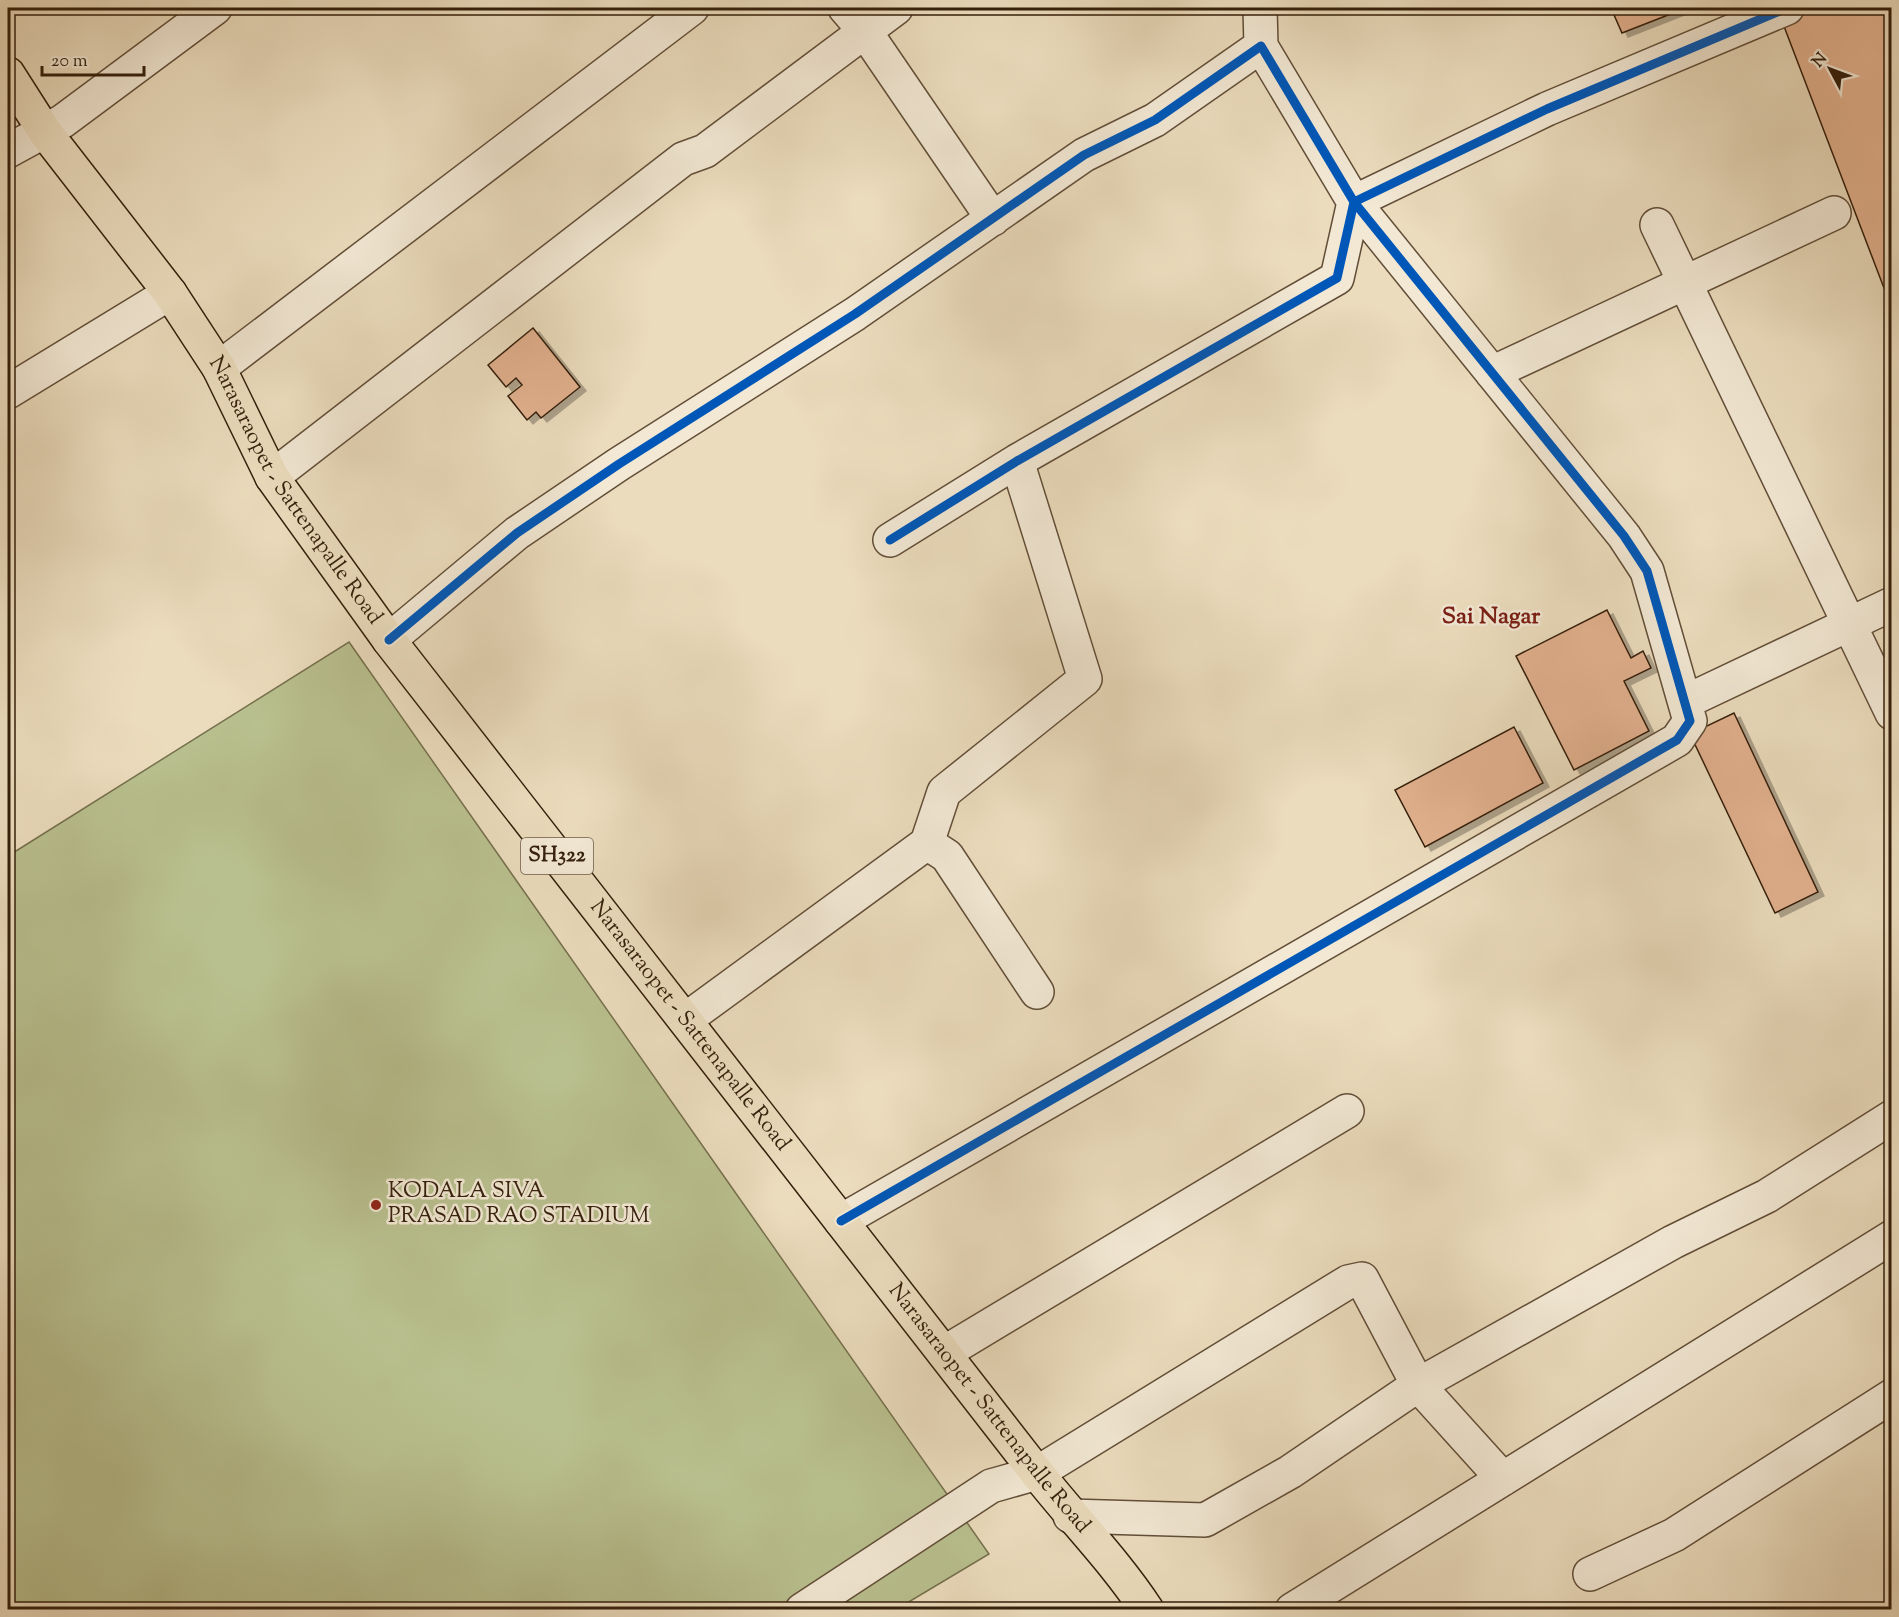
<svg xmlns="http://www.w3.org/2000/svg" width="1899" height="1617" font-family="'Sorts Mill Goudy',serif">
  <defs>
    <filter id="shadow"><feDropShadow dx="6" dy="4" stdDeviation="0" flood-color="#0004"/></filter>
  </defs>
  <rect width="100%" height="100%" fill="#ebdcbd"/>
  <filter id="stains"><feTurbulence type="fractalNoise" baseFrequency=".00333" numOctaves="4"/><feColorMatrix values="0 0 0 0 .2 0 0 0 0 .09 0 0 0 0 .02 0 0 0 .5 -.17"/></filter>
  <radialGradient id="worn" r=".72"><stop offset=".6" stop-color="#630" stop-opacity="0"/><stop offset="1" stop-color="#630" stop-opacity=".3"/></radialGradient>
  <!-- green -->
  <path fill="#b9c08f" stroke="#76704d" stroke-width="1.5" d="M349,642L989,1554L897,1609L8,1610V856Z"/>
  <!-- building -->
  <path fill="#e2b18e" stroke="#341f0b" stroke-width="1.5" filter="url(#shadow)" d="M1611,8H1686L1622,33Z
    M1777,8H1892V309Z
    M533,328L580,387L541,418L536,412L527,420L508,396L522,385L516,378L506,387L488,365Z
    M1607,610L1631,658L1643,651L1651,668L1624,681L1649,731L1574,770L1516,656Z
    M1734,713L1818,892L1775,913L1690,734Z
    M1514,727L1543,783L1425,847L1395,790Z"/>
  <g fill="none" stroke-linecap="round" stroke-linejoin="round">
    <defs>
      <path id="minor" d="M845,8L864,30L993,219
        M1260,8L1261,46
        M8,151L63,121L215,8
        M1657,225L1892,713
        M219,368L692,8
        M1492,373L1834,213
        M8,392L170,293
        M272,477L683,159L705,151L896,8
        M389,640L517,533L619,464L855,314L1084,155L1155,120L1261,46L1354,202L1547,109L1787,8
        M1685,702L1892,604
        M927,843L947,856L1037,992
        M685,1020L927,843L944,792L1085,679L1017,461
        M841,1221L1677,740L1690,721L1647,571L1624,536L1354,202L1337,278L1017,461L890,540
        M944,1353L1347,1111
        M1070,1516L1205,1520L1290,1472L1418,1385L1673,1242L1767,1196L1892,1117
        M1590,1574L1674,1535L1892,1396
        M802,1610L991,1486L1037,1473L1348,1282L1362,1279L1418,1385L1503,1479
        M1292,1610L1892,1237"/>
      <g id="primary">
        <path id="s1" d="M8,74L45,132L170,293L219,368L272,477L389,640L1037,1473C1073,1519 1115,1561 1147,1610"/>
      </g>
    </defs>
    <!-- minor casing -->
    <use href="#minor" stroke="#624e38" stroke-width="36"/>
    <!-- primary casing -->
    <use href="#primary" stroke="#341f0b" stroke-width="36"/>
    <!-- minor -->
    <use href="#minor" stroke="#f2e8d4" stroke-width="33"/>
    <!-- primary -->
    <use href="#primary" stroke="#ebdcbd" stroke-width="33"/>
    <defs>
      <path id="cycleway" d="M389,640L517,533L619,464L855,314L1084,155L1155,120L1261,46L1354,202L1547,109L1787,8
        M841,1221L1677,740L1690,721L1647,571L1624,536L1354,202L1337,278L1017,461L890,540"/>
    </defs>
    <!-- cycleway casing -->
    <use href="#cycleway" stroke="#f2e8d4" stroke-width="13"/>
    <!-- cycleway -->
    <use href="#cycleway" stroke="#0057b8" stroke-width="9"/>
  </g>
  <!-- markers -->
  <circle fill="#8f2418" stroke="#f2e8d4" stroke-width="2" cx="376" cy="1205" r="6"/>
  <g text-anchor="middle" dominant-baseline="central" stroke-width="5" stroke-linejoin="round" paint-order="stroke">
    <!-- shield labels -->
    <rect fill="#f2e8d4" stroke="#6d5b47" stroke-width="1.5" x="521" y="838" width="72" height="36" rx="4.5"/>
    <g font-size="21" font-weight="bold" fill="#341f0b">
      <text x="557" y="856">SH322</text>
    </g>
    <!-- street labels -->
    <g font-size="22" fill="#341f0b" stroke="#f2e8d4">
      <text stroke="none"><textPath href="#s1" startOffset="507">Narasaraopet - Sattenapalle Road</textPath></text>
      <text stroke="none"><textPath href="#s1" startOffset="1173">Narasaraopet - Sattenapalle Road</textPath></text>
      <text stroke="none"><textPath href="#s1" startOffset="1659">Narasaraopet - Sattenapalle Road</textPath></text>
    </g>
    <!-- poi labels -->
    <g font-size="22" fill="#341f0b" stroke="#f2e8d4" text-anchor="start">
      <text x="388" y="1192">KODALA SIVA<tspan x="388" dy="25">PRASAD RAO STADIUM</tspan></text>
    </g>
    <!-- neighbourhood labels -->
    <g font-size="24" font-weight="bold" fill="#7a1f14" stroke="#f2e8d4">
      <text x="1491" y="617">Sai Nagar</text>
    </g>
  </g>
  <!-- margin -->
  <rect width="1899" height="1617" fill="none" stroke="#ebdcbd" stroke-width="30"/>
  <rect x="9" y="9" width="1881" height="1599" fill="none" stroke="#341f0b" stroke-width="3"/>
  <rect x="15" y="15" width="1869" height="1587" fill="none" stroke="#341f0b" stroke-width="1.5"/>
  <!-- north arrow -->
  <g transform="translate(1830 69) rotate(311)" stroke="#f2e8d4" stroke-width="4.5" paint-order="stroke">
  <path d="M0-4.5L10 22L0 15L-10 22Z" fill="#341f0b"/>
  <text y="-9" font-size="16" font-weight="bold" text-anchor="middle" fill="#341f0b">N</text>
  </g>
  <!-- scale -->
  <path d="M42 66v9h102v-9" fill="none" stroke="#341f0b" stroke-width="3"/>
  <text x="51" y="66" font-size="18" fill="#341f0b" stroke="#f2e8d4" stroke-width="4.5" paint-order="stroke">20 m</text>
  <rect width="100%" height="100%" filter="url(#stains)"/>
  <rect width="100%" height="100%" fill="url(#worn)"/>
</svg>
